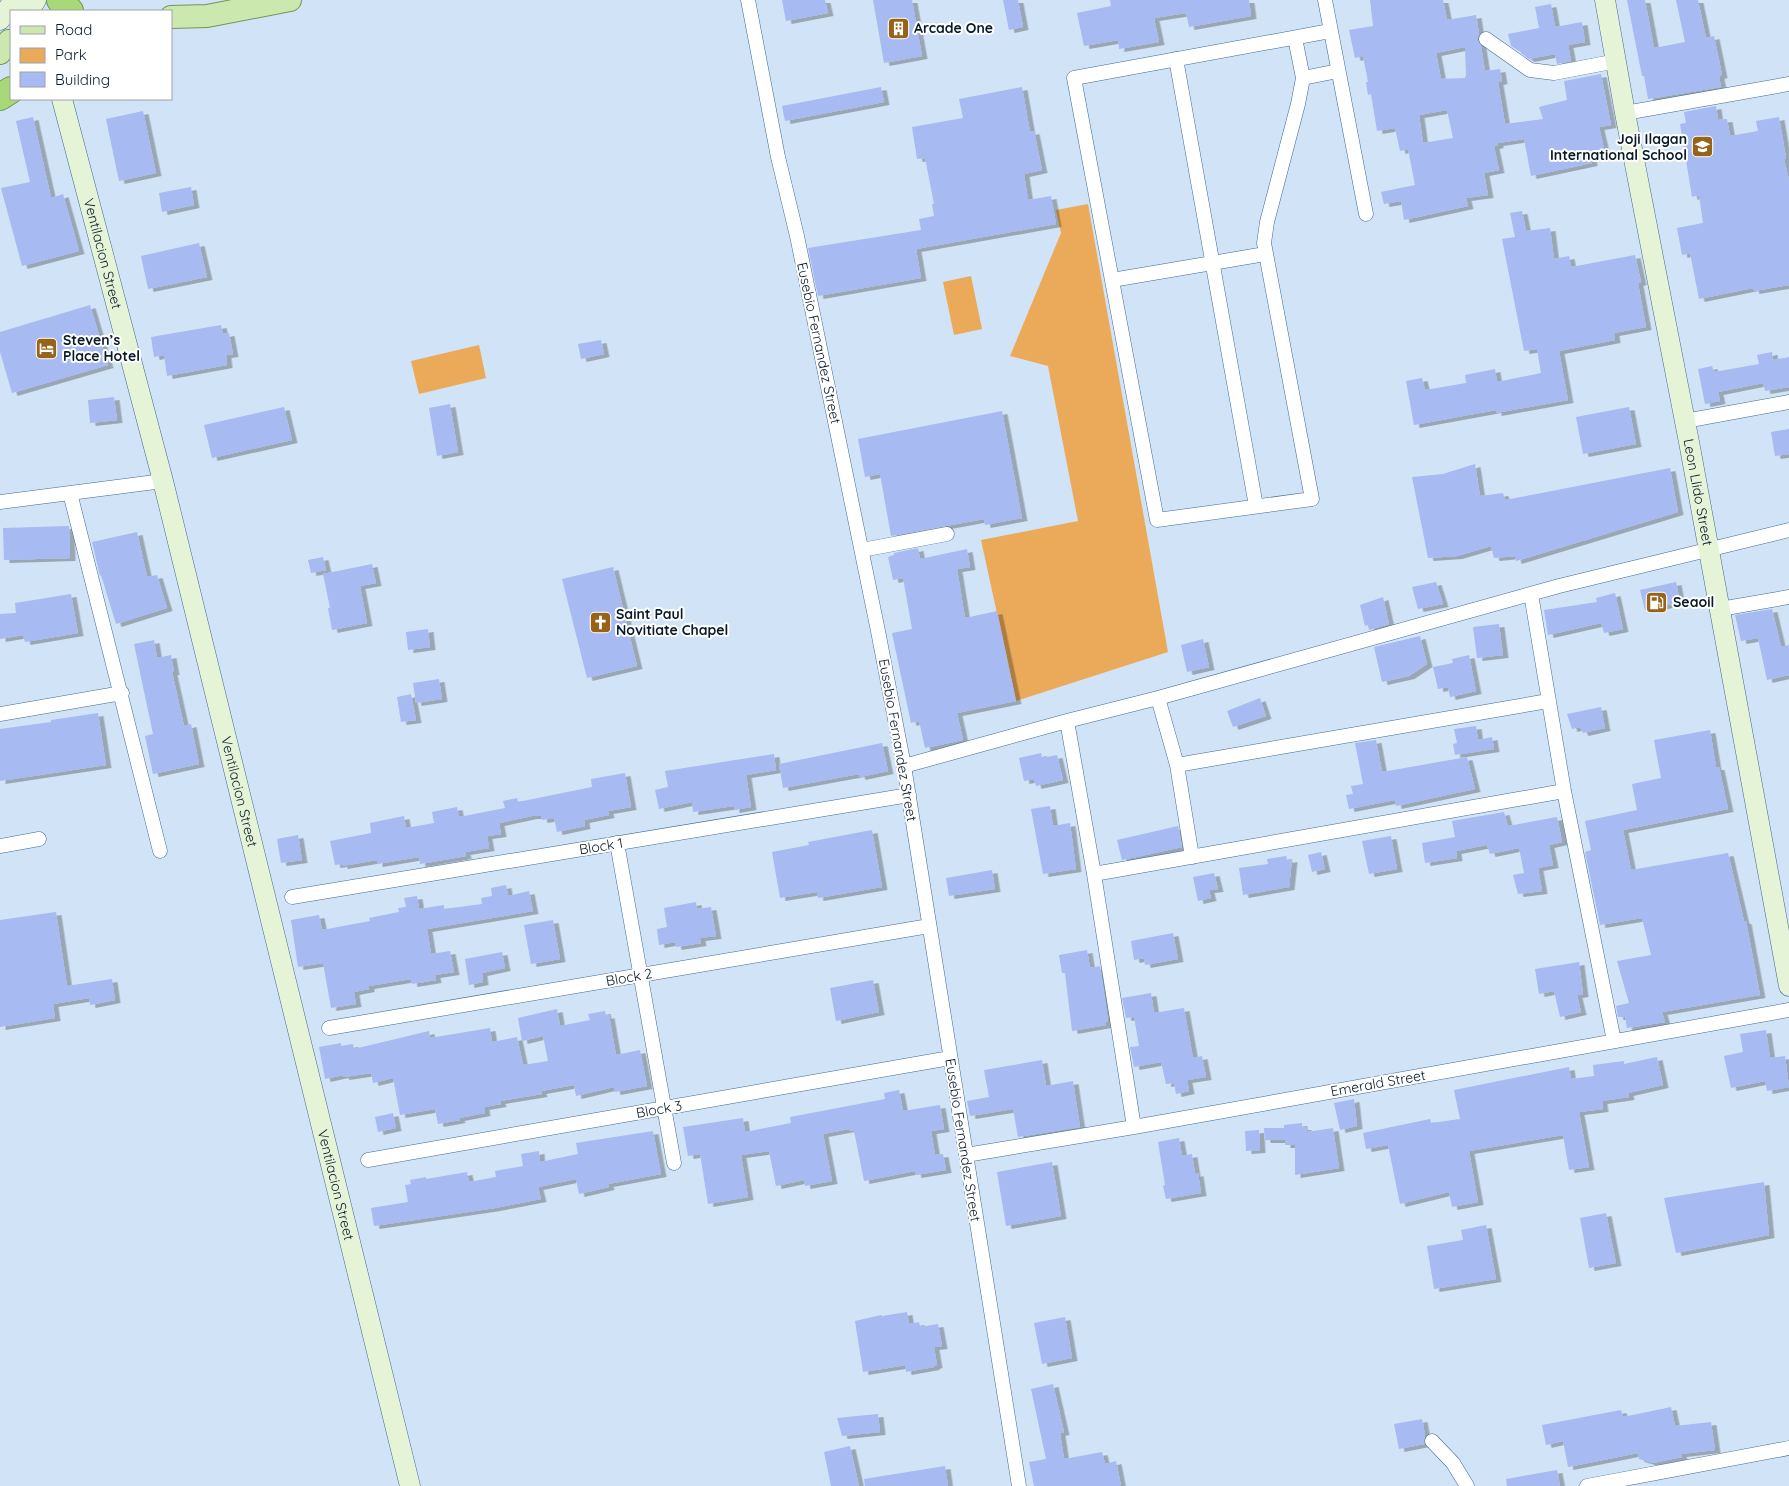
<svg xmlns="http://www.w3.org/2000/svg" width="1789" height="1486" font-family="Quicksand,sans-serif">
  <defs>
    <filter id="shadow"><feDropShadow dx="5.5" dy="3" stdDeviation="0" flood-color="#0004"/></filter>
  </defs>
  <rect width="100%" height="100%" fill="#d1e3f6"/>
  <!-- green -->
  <path fill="#ebaa59" d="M1088,204L1168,652L1016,701L981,540L1078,521L1048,366L1010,356L1061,233L1056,210Z
    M971,276L982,329L954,335L943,282Z
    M479,345L486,378L419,394L411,361Z"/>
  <!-- building -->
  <path fill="#a7baf1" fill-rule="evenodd" filter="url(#shadow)" d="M782,0H825L828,13L786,21Z
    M873,0H912L922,56L884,63Z
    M1003,0H1018L1023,27L1009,30Z
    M1110,0H1249L1251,16L1189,27L1186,13L1154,18L1159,42L1119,49L1118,40L1084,46L1077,13L1111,6Z
    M1370,0H1443L1447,20L1476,15L1479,34L1477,39L1481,46L1485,71L1500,69L1502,81L1498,82L1505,124L1543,119L1539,107L1567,100L1564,81L1601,74L1611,125L1599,127L1605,153L1591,156L1592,163L1531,176L1524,139L1498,143V145L1494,146L1499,170L1484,173L1488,195L1466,198L1468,206L1404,220L1401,201L1384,204L1381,192L1415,185L1408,149L1400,151L1395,128L1377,131L1371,94L1368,95L1366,82H1368L1363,56L1355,58L1349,30L1373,26ZM1465,47L1466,76H1465V78L1441,79L1436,53ZM1447,110L1453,138L1423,143L1419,115Z
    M1627,0H1645L1654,48L1685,42L1676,0H1698L1706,38L1714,36L1722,75L1719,76L1721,87L1648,99L1644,76H1642Z
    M1551,4L1555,27L1582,22L1585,42L1568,45L1571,61L1557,64L1555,54L1529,59L1521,53V51H1519L1511,46L1508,34L1539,28L1535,7Z
    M881,87L884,102L785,121L782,106Z
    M1022,87L1030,132L1034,131L1042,170L1024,174L1028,200L1051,196L1056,224L916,249L921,278L818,296L808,248L921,230L919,219L934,216L932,204H934L925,158L917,159L912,127L963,118L959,99Z
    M1716,106L1718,120L1727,119L1730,136L1758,131L1756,121L1779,117L1786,158L1784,159L1789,180V285L1754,291L1753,288L1699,299L1690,253L1682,255L1677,228L1703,223L1699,195L1692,197L1680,124L1686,123L1684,112Z
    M143,111L156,173L119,181L106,119Z
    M33,117L51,198L63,194L79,251L22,266L1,188L30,182L16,121Z
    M191,187L194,205L162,212L159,193Z
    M1522,211L1526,231L1550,228L1554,259L1569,256L1571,267L1635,255L1641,282L1638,283L1646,327L1614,333L1615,340L1559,351L1568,400L1496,413V410L1414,425L1406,381L1422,378L1425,390L1466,383L1465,375L1495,369L1497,382L1541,373L1537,349L1524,351L1502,239L1515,237L1510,213Z
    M199,243L207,277L148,289L141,256Z
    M90,305L108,365L12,393L0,352V332Z
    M221,325L223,334L229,333L233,354L226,355L227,365L167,376L164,355L154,357L151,337Z
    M601,340L604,354L581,359L578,344Z
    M1772,352L1773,360L1789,357V387L1765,391L1763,383L1718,392L1720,401L1705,404L1698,369L1712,366L1714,372L1759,364L1757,355Z
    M114,397L117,420L90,423L88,400Z
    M450,404L458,452L437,456L429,408Z
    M284,407L292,440L212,458L204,425Z
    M1629,407L1636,444L1583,454L1576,417Z
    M1002,411L1022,518L985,525L984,519L891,536L880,474L865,477L858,439Z
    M1789,429V454L1775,456L1771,432Z
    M1475,464L1480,496L1503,493L1505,500L1670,468L1678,512L1516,561L1515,556L1494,558L1491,546L1457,556L1428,558L1412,477L1443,474Z
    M69,526L70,558L4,560L3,528Z
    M137,532L147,577L157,575L167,608L116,624L101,575L100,576L92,542Z
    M918,548L920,559L967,549L970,567L957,569L965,618L997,611L1016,701L957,713L963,740L925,748L919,721L911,723L892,633L912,629L903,578L893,580L888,557L894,555V553Z
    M323,557L326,570L311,573L308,560Z
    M372,564L376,583L360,586L367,623L332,630L328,608H330L323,574Z
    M613,567L637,666L587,678L562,579Z
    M1436,582L1443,604L1418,609L1412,587Z
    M1676,582L1680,602L1645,610L1640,590Z
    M1615,593L1623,629L1604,633L1601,623L1548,635L1544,610L1597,602L1596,598Z
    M71,594L78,633L25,642L23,635L0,639V614L16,613L15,603Z
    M1383,597L1389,624L1369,630L1368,625L1365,626L1360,605Z
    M1772,609L1781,647L1789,645V675L1767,680L1758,638L1741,641L1735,615Z
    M1499,624L1503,655L1477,658L1473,627Z
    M428,629L430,647L408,650L406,632Z
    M1420,636L1427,664L1409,676L1382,682L1374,647Z
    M1203,639L1209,667L1187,672L1181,645Z
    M154,640L157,658L171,655L174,672H172L184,726L191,724L199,764L153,774L145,736L153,734L134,644Z
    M1469,655L1476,691L1450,697L1448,687L1438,689L1433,667L1453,663L1452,659Z
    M439,679L442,699L416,703L413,683Z
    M411,694L416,720L401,722L397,697Z
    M1260,698L1266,716L1233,727L1227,711Z
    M1601,707L1605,728L1583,733L1580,727L1572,729L1567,714Z
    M98,713L106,765L0,781V729L51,722V720Z
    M1476,726L1478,740L1492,737L1494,749L1455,755L1453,744L1457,743L1454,729Z
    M1710,730L1716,767H1719L1728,809L1623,830L1631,870L1728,853L1744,921H1746L1760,995L1662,1012L1665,1022L1627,1028L1625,1017H1618L1616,1006L1629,1003L1617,961L1651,955L1642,918L1600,925L1585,852L1591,850L1585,821L1637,810L1632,784L1661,778L1654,740Z
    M1376,740L1382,772L1467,757L1475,789L1396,806L1395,800L1349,809L1346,795L1353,794L1351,786L1363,784L1355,743Z
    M882,743L888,771L860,777L859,774L783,788L779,764Z
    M1041,753L1042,758L1057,755L1063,780L1036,786L1034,779L1024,781L1019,758Z
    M774,754L776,770L746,775L751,807L734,810V806L693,812L692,802L659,809L655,790L668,787L665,771Z
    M625,773L631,807L608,811L609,815L584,820L585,826L557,832L554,818L542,820L541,816H532L499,823L501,834L487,836L489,848L465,852L466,856L420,864L419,857L377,864V860L342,866V864L335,865L330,841L371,833L370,823L404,816L406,828L434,823L432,812L457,807L459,817L505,808L503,801L517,798L518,802L592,787L591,779Z
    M1050,806L1053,826L1070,823L1076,869L1043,874L1031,809Z
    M1504,812L1508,826L1557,817L1562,842L1549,845L1553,865L1538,868L1542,891L1518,894L1513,875L1524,873L1519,848L1490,854L1487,845L1456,851L1457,858L1425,863L1422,843L1455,837L1452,821Z
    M1178,826L1182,847L1122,860L1117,840Z
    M872,830L882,887L818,898L817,892L780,898L772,852L809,845L808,842Z
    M298,835L302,860L281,863L277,839Z
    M1391,836L1397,869L1369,874L1362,841Z
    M1321,852L1325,869L1312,872L1308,855Z
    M1286,856L1287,860L1292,859L1289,887L1243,895L1239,868L1268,864L1267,859Z
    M992,870L995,889L949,896L946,878Z
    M1214,873L1218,889L1209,890L1211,898L1198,901L1193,877Z
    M506,885L508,896L529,891L533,911L427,929L431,954L450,951L454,972L435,975L436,980L412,984L411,979L369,986V989L354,992L356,1004L331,1008L323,963L298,967L291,920L319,915L322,930L370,921L369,918L399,912L398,908L406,907L404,898L417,896L419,909L444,905V909L482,904L481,898L492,896L491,888Z
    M696,902L697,909L711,907L716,936L700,938L701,943L676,947L675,942L659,945L657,929L667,927L664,908Z
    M56,912L67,986L112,979L115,1000L90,1005L89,998L53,1004L55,1018L0,1027V920Z
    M553,920L560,959L531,964L524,925Z
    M1173,933L1178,959L1145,965L1144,958L1134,960L1131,941Z
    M1087,950L1090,968L1100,966L1108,1021L1106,1022V1025L1072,1031L1065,973H1062L1059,955Z
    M502,952L505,968L482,973L483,982L469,985L465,959Z
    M1579,962L1583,994L1577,995L1581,1012L1560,1017L1554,991L1539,994L1535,969Z
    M873,980L879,1012L836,1021L830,988Z
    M1151,993L1154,1013L1184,1008L1193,1058L1202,1056L1206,1077L1187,1080L1189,1091L1176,1094L1174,1083L1166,1084L1161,1062L1134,1067L1130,1047L1139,1046L1134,1017L1126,1018L1122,998Z
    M557,1009L560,1026L590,1020L588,1014L605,1011L606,1016L609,1015L616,1055L640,1050L647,1086L615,1092L614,1087L576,1096L574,1085L541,1091L542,1094L500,1101L501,1104L484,1107L485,1113L459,1118L460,1120L438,1124L435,1109L400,1115L393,1078L373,1083L371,1073L344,1077L343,1075L325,1079L319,1047L341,1043V1046L353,1044L354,1049L429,1031L430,1038L490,1028L492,1042L517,1037L523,1065L548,1061L543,1036L522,1041L518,1018Z
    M1766,1030L1770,1058L1785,1056L1789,1087L1767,1091L1765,1081L1731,1088L1724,1056L1743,1052L1740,1034Z
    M1657,1057L1663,1085L1628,1093L1629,1097L1602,1101L1603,1109L1579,1112L1589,1167L1569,1170L1563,1135L1469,1151L1478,1202L1452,1207L1449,1192L1400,1204L1388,1145L1366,1149L1363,1133L1430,1119L1431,1123L1460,1119L1454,1090L1569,1067L1571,1079L1594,1076L1593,1065L1624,1061V1064Z
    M1042,1060L1046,1086L1073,1081L1080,1127L1018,1137L1013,1109L970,1116L967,1101L989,1097L984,1070Z
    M899,1090L903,1111L940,1105L944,1129L931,1131L935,1155L943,1154L946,1170L916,1175L915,1171L864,1181L854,1131H849V1129L823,1134L832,1181L805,1186L804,1180L776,1186L769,1151L741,1155L748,1197L708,1204L700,1154L688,1156L683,1127L743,1118L745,1132L791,1123L790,1117L885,1099L884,1093Z
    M1354,1099L1357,1126L1340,1130L1334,1103Z
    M393,1113L396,1128L378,1132L375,1117Z
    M1302,1123V1127H1306L1307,1132L1333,1128L1339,1168L1295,1175V1145H1285V1140H1265L1264,1128H1284V1125Z
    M1259,1130L1260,1150L1246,1151L1245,1131Z
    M653,1131L661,1174L608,1184L609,1187L579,1194L576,1179L538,1187L541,1199L495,1208L374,1226L371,1208L408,1202L405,1185L411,1184L410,1180L426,1177V1179L467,1172L469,1182L496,1177L495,1171L523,1166L521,1154L539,1151L540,1162L578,1154L576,1143Z
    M1179,1138L1182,1156L1192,1154L1195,1174L1198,1173L1201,1193L1166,1199L1163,1186L1165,1185L1158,1142Z
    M1052,1162L1061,1216L1006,1226L997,1172Z
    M1764,1182L1769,1235L1676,1253L1664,1198Z
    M1606,1213L1616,1263L1589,1268L1580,1218Z
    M1486,1225L1496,1279L1434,1289L1427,1246L1463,1240L1461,1230Z
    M907,1312L909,1324L919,1322L920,1327L938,1324L942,1346L934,1347L937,1365L934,1366V1367L906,1372L905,1366H900L863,1372L855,1321L881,1315L882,1316Z
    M1065,1317L1072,1358L1042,1364L1034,1323Z
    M1053,1384L1064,1432L1060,1433L1064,1459L1102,1452L1105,1464L1116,1461L1121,1486H1034L1029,1462L1046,1459L1031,1389Z
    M1671,1407L1675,1426L1711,1422L1715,1450L1681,1454L1682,1457L1653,1463L1639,1459L1638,1453L1568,1467L1563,1441L1546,1445L1542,1425L1621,1410L1623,1417Z
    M878,1414L880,1432L842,1436L837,1418Z
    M1422,1419L1425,1435L1424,1444L1399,1449L1394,1424Z
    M850,1446L859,1486H831L824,1452Z
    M945,1466L948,1486H865L864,1479Z
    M1557,1470L1560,1486H1507L1506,1479Z"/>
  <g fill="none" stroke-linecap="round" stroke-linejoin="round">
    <defs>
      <path id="street" d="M748,0L778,157L797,236L878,631L904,766L1019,1486
        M1325,0L1366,214
        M1295,38L1303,78L1298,104L1267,222L1264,243L1312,499L1157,520L1074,78L1330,31
        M1486,39L1530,70L1554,73L1617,61
        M1176,59L1256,506
        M1303,78L1338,71
        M1625,113L1789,84
        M1112,280L1265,254
        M1685,421L1789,402
        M70,493L160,851
        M0,502L163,481
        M862,550L947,534
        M1531,594L1564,791L1614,1041
        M1720,609L1789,597
        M1158,698L1177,765L1192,857
        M0,714L122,693
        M1067,721L1094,874L1134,1127
        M1177,765L1548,701
        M904,766L1067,721L1158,698L1559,586L1789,530
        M617,843L674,1163
        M0,846L39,839
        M1094,874L1564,791
        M292,897L909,795
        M329,1028L929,926
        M966,1155L1134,1127L1789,1010
        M368,1160L950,1058
        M1432,1441L1453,1463L1467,1486
        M1587,1486L1789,1448"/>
      <g id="secondary">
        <path id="s1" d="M1605,0L1625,113L1689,442L1789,986"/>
        <path d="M28,11L36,0"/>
        <path d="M0,20L14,0"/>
        <path id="s2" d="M62,99L163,481L410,1486"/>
      </g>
      <path id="primary" d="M171,17L207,16L290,0
        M0,53L9,41"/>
      <path id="highway" d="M60,0L70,11
        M0,97L11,90"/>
    </defs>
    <!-- street casing -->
    <use href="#street" stroke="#406993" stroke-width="15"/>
    <!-- secondary casing -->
    <use href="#secondary" stroke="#406993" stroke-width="21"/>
    <!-- primary casing -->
    <use href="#primary" stroke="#71965d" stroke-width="24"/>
    <!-- highway casing -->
    <use href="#highway" stroke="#71965d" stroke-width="28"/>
    <!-- street -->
    <use href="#street" stroke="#fff" stroke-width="14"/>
    <!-- secondary -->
    <use href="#secondary" stroke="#e5f3d6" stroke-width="20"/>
    <!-- primary -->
    <use href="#primary" stroke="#cbe8ae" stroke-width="22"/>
    <!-- highway -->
    <use href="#highway" stroke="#a9d878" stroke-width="26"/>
  </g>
  <!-- icons -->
  <defs>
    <symbol id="building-square" viewBox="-11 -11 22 22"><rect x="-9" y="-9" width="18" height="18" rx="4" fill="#976319" stroke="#fff"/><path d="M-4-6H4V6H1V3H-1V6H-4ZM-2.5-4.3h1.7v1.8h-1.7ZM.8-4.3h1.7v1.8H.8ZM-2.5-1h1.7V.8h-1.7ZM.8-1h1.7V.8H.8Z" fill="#fff"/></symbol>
    <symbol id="school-square" viewBox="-11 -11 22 22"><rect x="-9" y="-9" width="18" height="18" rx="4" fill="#976319" stroke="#fff"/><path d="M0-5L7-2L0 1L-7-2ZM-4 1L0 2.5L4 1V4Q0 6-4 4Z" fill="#fff"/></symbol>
    <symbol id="hotel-square" viewBox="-11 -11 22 22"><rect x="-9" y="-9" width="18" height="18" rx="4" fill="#976319" stroke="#fff"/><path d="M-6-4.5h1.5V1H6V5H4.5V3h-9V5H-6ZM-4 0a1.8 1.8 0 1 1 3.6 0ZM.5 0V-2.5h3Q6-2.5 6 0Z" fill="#fff"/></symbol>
    <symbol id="fuel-square" viewBox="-11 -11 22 22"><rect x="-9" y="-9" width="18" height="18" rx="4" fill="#976319" stroke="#fff"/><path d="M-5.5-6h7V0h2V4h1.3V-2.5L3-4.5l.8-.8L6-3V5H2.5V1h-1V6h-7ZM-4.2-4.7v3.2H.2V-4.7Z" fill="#fff"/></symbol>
    <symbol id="church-square" viewBox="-11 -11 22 22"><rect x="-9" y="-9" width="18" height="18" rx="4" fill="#976319" stroke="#fff"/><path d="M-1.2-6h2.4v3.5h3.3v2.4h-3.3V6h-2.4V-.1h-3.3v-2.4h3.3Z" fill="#fff"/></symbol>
  </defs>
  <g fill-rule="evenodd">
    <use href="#building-square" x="886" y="16" width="25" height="25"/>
    <use href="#school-square" x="1690" y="134" width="25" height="25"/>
    <use href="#hotel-square" x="34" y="336" width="25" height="25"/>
    <use href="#fuel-square" x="1644" y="590" width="25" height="25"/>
    <use href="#church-square" x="588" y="610" width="25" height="25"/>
  </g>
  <g text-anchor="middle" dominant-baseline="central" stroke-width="4" stroke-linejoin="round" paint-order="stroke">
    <!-- poi labels -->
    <g font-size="14" font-weight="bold" fill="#091a2b" stroke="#fff" text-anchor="start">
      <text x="914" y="28">Arcade One</text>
      <text x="1687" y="139" text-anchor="end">Joji Ilagan<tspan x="1687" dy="16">International School</tspan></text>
      <text x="63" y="340">Steven’s<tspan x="63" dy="16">Place Hotel</tspan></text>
      <text x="1673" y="602">Seaoil</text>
      <text x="616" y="614">Saint Paul<tspan x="616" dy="16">Novitiate Chapel</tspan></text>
    </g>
    <!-- street labels -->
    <g font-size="14" fill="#091a2b" stroke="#fff">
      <text stroke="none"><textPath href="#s2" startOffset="160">Ventilacion Street</textPath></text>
      <text transform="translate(819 343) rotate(78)">Eusebio Fernandez Street</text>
      <text stroke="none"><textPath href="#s1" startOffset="501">Leon Llido Street</textPath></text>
      <text transform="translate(898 740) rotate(80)">Eusebio Fernandez Street</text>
      <text stroke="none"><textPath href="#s2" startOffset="715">Ventilacion Street</textPath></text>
      <text transform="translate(601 846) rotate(-9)">Block 1</text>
      <text transform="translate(629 977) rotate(-10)">Block 2</text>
      <text transform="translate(1378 1083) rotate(-10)">Emerald Street</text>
      <text transform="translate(659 1109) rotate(-10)">Block 3</text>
      <text transform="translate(963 1140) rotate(81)">Eusebio Fernandez Street</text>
      <text stroke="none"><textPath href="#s2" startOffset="1120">Ventilacion Street</textPath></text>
    </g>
  </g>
  <!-- legend -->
  <rect x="10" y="10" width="162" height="90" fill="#ffffff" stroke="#9da3aa"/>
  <rect x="20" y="26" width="25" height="8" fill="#cbe8ae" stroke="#9da3aa"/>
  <text x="55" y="35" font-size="15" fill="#091a2b">Road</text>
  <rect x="20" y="48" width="25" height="15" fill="#ebaa59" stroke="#9da3aa"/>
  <text x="55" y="60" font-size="15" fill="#091a2b">Park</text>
  <rect x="20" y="72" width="25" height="15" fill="#a7baf1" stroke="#9da3aa"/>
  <text x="55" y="85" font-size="15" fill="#091a2b">Building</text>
</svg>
